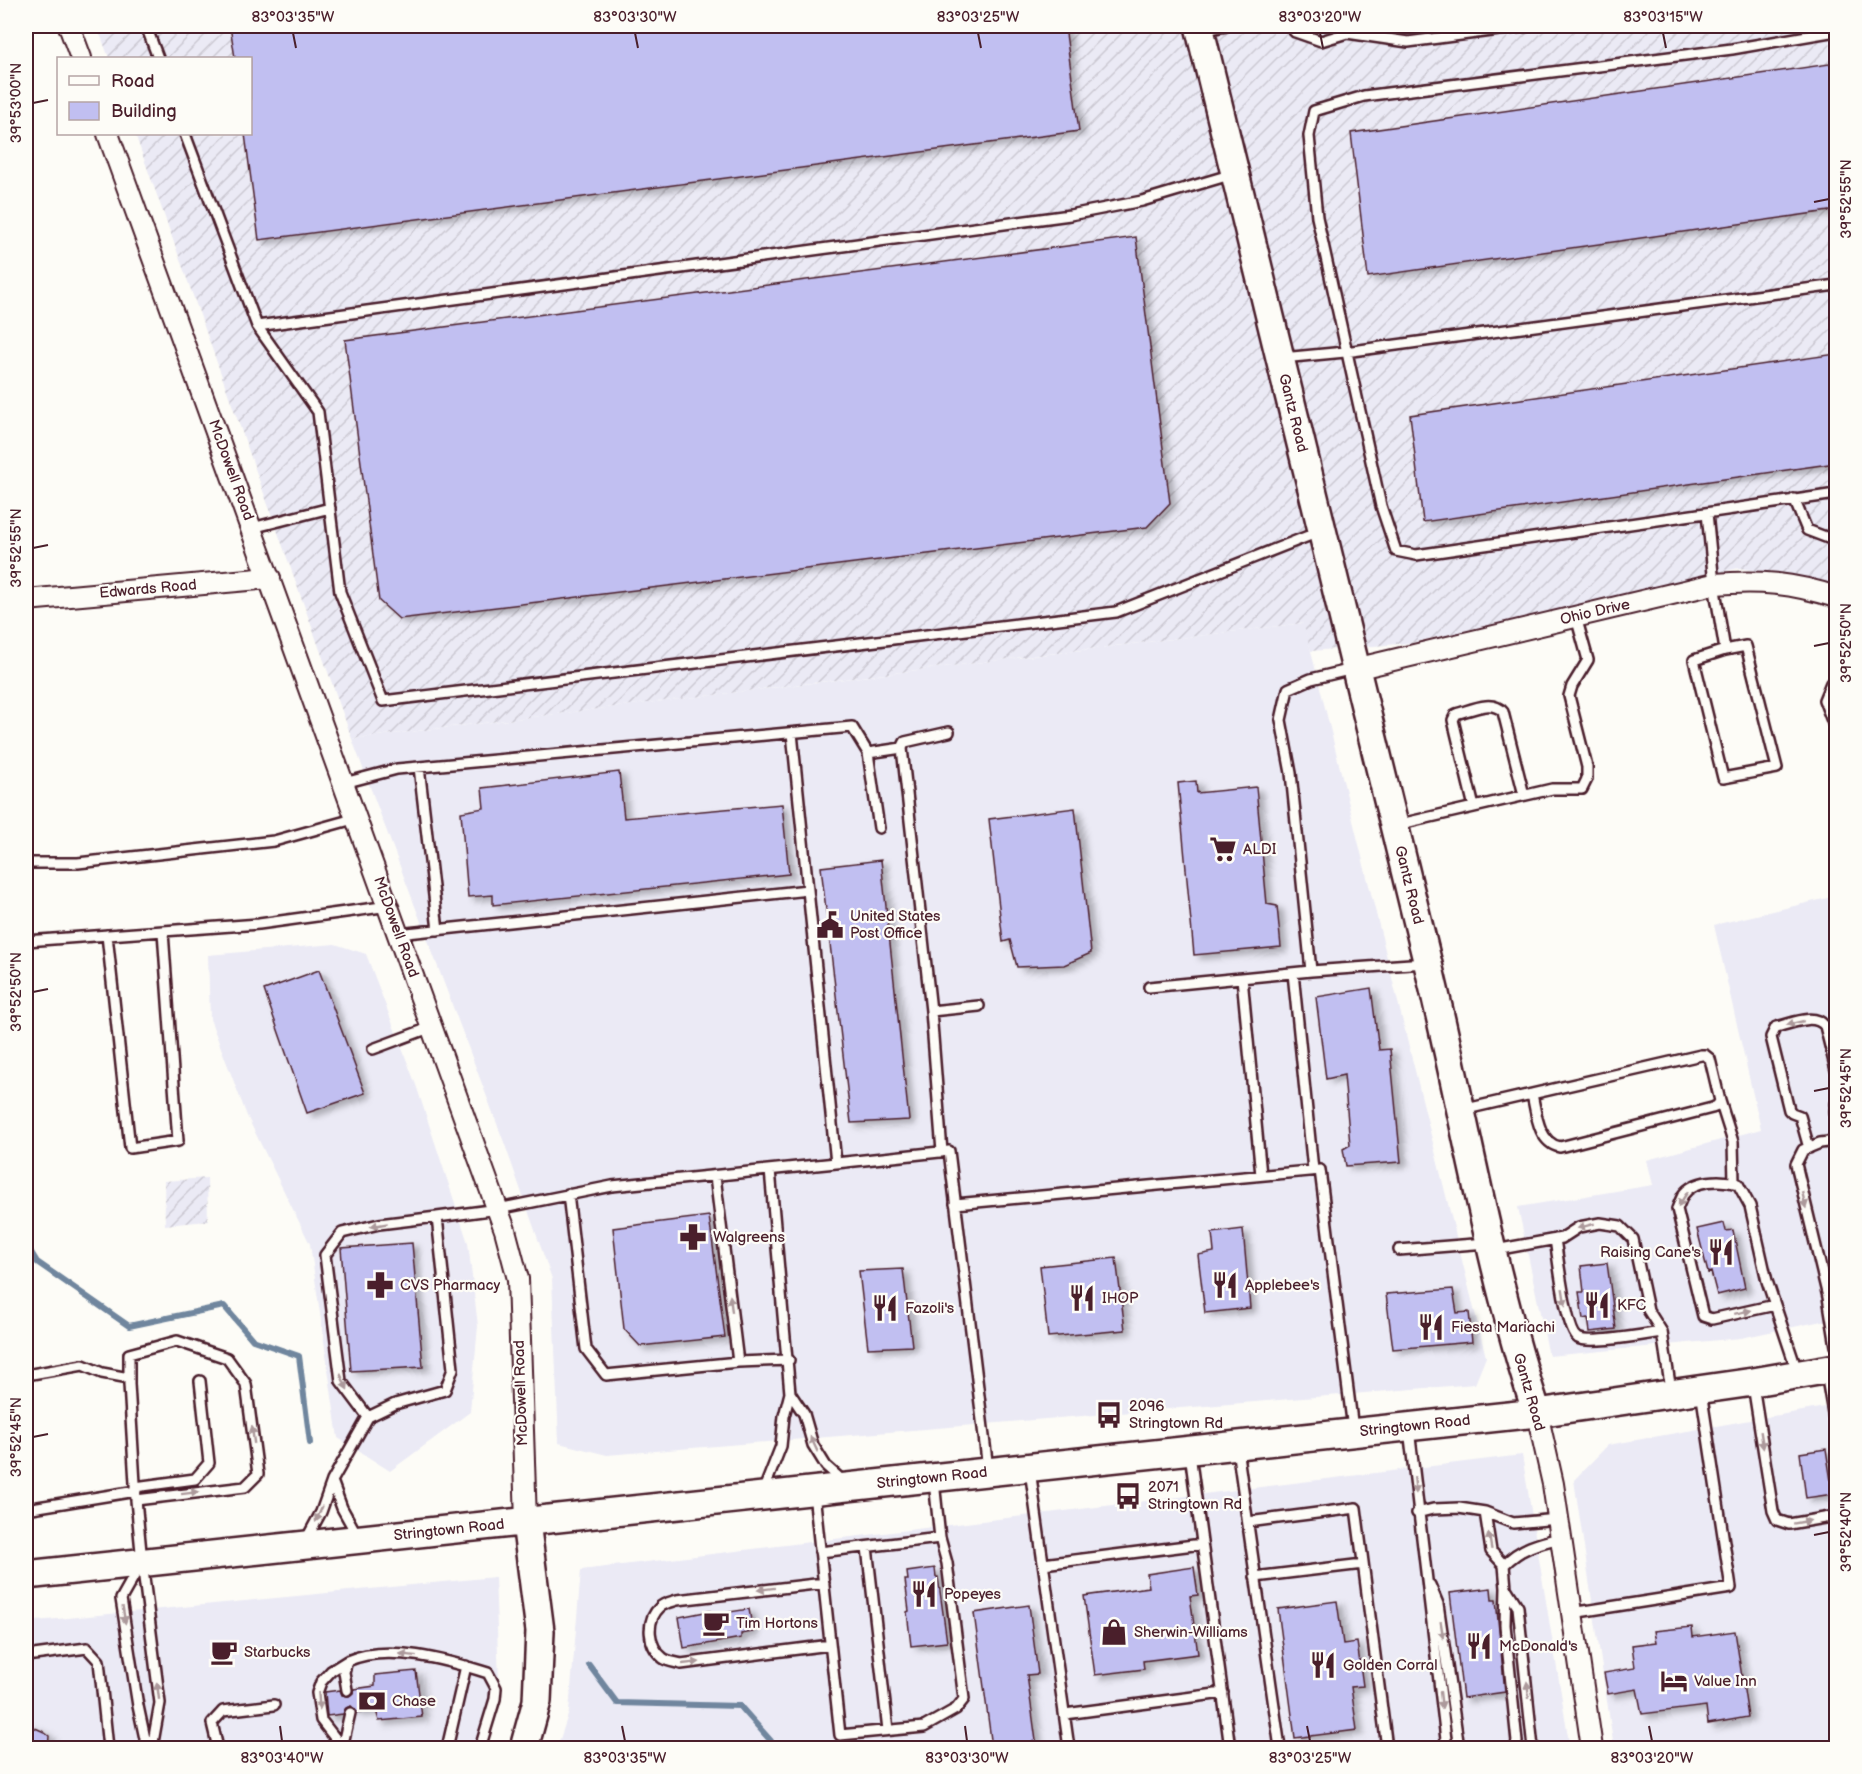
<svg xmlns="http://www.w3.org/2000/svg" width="1862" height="1774" font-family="'Balsamiq Sans',sans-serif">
  <defs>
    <pattern id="industrial-furrows" width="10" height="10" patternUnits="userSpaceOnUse" patternTransform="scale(1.5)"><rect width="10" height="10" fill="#ebeaf5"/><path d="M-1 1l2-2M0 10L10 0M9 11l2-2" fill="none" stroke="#cbc8d2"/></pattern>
    <filter id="shadow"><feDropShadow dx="6" dy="4" stdDeviation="3" flood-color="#0004"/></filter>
  </defs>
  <rect width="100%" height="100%" fill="#fdfcf7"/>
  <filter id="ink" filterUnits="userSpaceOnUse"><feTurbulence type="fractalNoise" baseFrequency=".0167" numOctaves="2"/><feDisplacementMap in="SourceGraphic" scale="12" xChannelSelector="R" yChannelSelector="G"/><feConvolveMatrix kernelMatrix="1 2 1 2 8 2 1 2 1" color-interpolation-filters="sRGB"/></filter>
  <g filter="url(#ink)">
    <!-- built -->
    <path fill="#ebeaf5" d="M1304,623L1486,1357L1475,1384L607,1455L559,1443L552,1279L505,1145L352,739Z
      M1836,896V1318L1741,1338L1549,1356L1518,1207L1653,1185L1647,1160L1761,1129L1714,925Z
      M335,944L366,954L416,1085L468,1243L478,1326L470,1412L390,1471L338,1438L310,1244L247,1116L210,1019L208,955Z
      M1836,1405V1748H1614L1574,1480L1608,1445Z
      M1522,1455L1570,1748H557L569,1712L581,1570Z
      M495,1577L500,1706L479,1748H26V1622Z"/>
    <!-- industrial -->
    <path fill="url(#industrial-furrows)" d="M97,26H1836V589L1806,579L1739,568L1411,643L1311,651L1303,623L352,739L135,134H250V58H109Z
      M207,1178L208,1221L165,1225L164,1181Z"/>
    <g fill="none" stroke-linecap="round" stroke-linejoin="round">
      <!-- stream -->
      <path stroke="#70869e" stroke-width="6" d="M26,1244L37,1262L129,1326L224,1306L253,1340L299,1356L310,1443
        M589,1665L617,1703L740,1706L771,1741L772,1748"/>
    </g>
    <!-- building -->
    <path fill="#c1bff1" stroke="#4a1f2b" stroke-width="1.5" filter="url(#shadow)" d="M230,26H1065L1079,131L259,240L245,134H250V58H235Z
      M1836,63V210L1368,277L1351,133Z
      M1136,237L1170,503L1147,527L399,619L379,601L345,340Z
      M1836,354V463L1423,522L1410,415Z
      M619,772L624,818L782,804L789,874L493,905V895L468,897L461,812L484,808L482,788Z
      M1196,781L1197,793L1256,787L1267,904L1277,906L1281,947L1194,955L1178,783Z
      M1075,808L1091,953L1064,965L1017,967L1010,940L1003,942L989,819Z
      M881,860L909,1120L851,1123L821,867Z
      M319,970L365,1093L307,1113L264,990Z
      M1371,988L1379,1050L1390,1049L1401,1162L1346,1166L1343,1149L1350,1145L1344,1075L1326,1079L1316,997Z
      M709,1216L725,1337L640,1346L624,1329L613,1228Z
      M1724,1223L1726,1231L1733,1230L1745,1288L1717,1295L1711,1272L1708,1273L1697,1229Z
      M1243,1229L1250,1308L1205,1313L1198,1255L1214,1252L1212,1233Z
      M412,1243L423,1367L351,1371L341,1248Z
      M1116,1258L1125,1330L1048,1337L1040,1266Z
      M1607,1263L1616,1329L1590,1332L1588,1318L1583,1319L1579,1292H1584L1581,1266Z
      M903,1269L912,1346L868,1348L859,1271Z
      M1453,1289L1457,1313L1469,1312L1472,1342L1393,1349L1386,1294Z
      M1826,1449L1833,1494L1806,1498L1800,1453Z
      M1194,1567L1198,1595L1190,1596L1198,1654L1143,1661L1144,1669L1095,1675L1084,1596L1149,1587L1147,1574Z
      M935,1568L936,1577H938L947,1642L911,1646L907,1612L909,1611L905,1580H908L907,1572Z
      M1491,1588L1492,1600H1496L1505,1692L1463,1698L1450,1593Z
      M1337,1601L1343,1644L1357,1642L1363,1686L1351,1687L1357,1730L1295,1738L1278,1609Z
      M1029,1605L1038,1674L1027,1675L1036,1741L992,1747L974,1613Z
      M749,1609L753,1632L741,1634V1638L684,1648L679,1617L710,1611V1615Z
      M1692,1627L1693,1637L1735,1631L1748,1717L1708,1724L1706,1706L1642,1714L1637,1689L1608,1694L1604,1673L1635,1668L1632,1645L1656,1642L1654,1631Z
      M416,1671L422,1717L379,1721L376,1710L357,1712L351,1706L346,1708L343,1714L327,1716L325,1692L340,1690L342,1695L349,1696L353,1693L354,1689L375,1686V1675Z
      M26,1724L42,1731L49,1736L48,1749H26Z"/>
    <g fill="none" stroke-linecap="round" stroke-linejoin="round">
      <defs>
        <path id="lane" d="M146,26L158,58
          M1289,26L1295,32L1321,41L1347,33L1350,26
          M1203,30L1226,26
          M1836,31L1732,49L1364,96L1314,111L1309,136L1317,217L1381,506L1396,551L1416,555L1836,494
          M1347,33L1408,42L1529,26
          M185,134L257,326L318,412L340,592L383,701L1116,612L1321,531
          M257,326L1070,215L1142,201L1233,174
          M1282,358L1345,352L1836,285
          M1794,499L1807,530L1836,541
          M1707,513L1714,584L1725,650
          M252,528L330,508
          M1746,646L1777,768L1723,778L1694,660L1725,650Z
          M1836,680L1831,683L1824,700L1836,731
          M792,733L808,890
          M868,753L902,748
          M419,767L438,930
          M344,783L397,769L852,727L868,753L879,828
          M1474,807L1453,720L1456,714C1471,710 1492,699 1503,712L1524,795
          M1396,825L1552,789H1582L1587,779V767L1569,696L1572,686L1588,660L1576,617
          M26,863H78L274,841L357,818
          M107,935L130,1148L178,1141L163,932
          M26,941L259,924L389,906
          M1311,971L1291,773L1281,720L1288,689L1311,679L1353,669
          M1293,973L1313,1170
          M1242,978L1261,1175
          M1149,987L1311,971L1425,963
          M931,1011L979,1006
          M373,1049L432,1027
          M1720,1101L1733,1142L1734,1182
          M1836,1104L1835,1111L1836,1121
          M1462,1110L1701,1055H1705L1710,1059L1720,1101L1717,1106L1712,1108L1560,1147C1538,1143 1536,1112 1532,1094
          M1836,1141L1820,1143L1803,1150L1796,1164L1828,1297L1836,1346
          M1809,1148L1800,1116L1792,1113L1789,1110L1771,1037L1776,1027C1791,1024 1814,1012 1825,1026L1836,1070
          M942,1152L931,1011L902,748L905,742L949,732
          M836,1163L949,1151L988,1469
          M715,1176L738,1362
          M568,1194L586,1349L606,1375L738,1362L789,1360
          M955,1204L1320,1170L1353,1429
          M1555,1239C1558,1257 1566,1331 1578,1338C1589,1345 1646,1334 1662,1332
          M1399,1250L1487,1243
          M1495,1250L1562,1238L1579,1227L1600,1223L1620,1226L1633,1239L1648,1310L1662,1332L1671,1391
          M1775,1305L1712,1319L1703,1316L1677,1209C1679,1204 1681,1199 1683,1195C1694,1179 1722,1179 1738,1184L1750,1206L1767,1281L1797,1371
          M1826,1373L1836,1430
          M26,1375L83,1365L102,1373L129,1378
          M1753,1385L1773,1511L1777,1520L1789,1524L1836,1516
          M790,1393L804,1414L813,1445L826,1466L843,1481
          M368,1417L341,1381L325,1255L342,1233L379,1224L437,1217
          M1409,1429L1447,1748
          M1237,1448L1280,1748
          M1190,1454L1230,1748
          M1030,1470L1069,1748
          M332,1481L342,1508L357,1535
          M934,1481L940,1538
          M135,1487L195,1479L209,1463L200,1381
          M763,1492L781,1446L784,1416L790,1393L770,1170
          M814,1493L840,1735L924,1727L956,1709L964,1699L947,1563L940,1538L820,1552
          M136,1500L245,1487L258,1474L246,1384L227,1358L177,1341L129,1354V1384L136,1500L142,1562L160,1703L152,1748
          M26,1509L136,1491
          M1485,1512L1491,1551L1504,1565
          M1417,1513L1433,1509L1459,1508L1485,1512L1513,1523L1558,1519
          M1248,1522L1356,1508L1387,1748
          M306,1540L321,1512L332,1481L368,1417L395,1404L445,1390L453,1369L437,1217L498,1209L612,1186L836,1163L808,890L398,934
          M26,1542L28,1573
          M867,1547L888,1730
          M1043,1564L1202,1544
          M139,1567L121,1599L138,1706L147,1748
          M1255,1577L1363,1564
          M824,1583L677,1600C672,1602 664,1603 660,1607C645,1621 648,1646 663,1658C668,1662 676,1662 681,1664L830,1645
          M1430,1585L1438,1604L1459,1748
          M1506,1588L1505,1625L1517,1742L1515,1748
          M1572,1613L1731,1588L1701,1391
          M26,1656L87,1648L99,1661L108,1748
          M347,1690L344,1672L347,1661C387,1643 447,1660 488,1673L496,1688L495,1699L480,1748
          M1065,1714L1223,1693
          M218,1748L212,1723L223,1711L274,1705
          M342,1748L350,1713
          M346,1748L342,1747L321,1720L317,1693L321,1682L331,1671L347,1661
          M447,1748L466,1666
          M1213,1748L1230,1746
          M1533,1748L1518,1607L1506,1588L1504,1565C1520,1548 1538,1543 1561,1538"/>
        <path id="street" d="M69,26L81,58
          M108,134L505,1230L518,1279L526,1522
          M26,600L270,578
          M1355,669L1714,584C1760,580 1792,583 1836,597
          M1537,1413L1553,1484L1592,1748"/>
        <path id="secondary" d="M1199,26C1275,337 1352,648 1427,960C1464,1111 1488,1265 1537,1413
          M26,1575L1537,1413L1753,1382L1836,1368
          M524,1748L537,1701L540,1631L526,1522"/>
      </defs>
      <!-- lane casing -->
      <use href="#lane" stroke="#4a1f2b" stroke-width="14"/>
      <!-- street casing -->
      <use href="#street" stroke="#4a1f2b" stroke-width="24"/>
      <!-- secondary casing -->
      <use href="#secondary" stroke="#4a1f2b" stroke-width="32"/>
      <!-- lane -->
      <use href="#lane" stroke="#fdfcf7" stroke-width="9"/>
      <!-- street -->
      <use href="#street" stroke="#fdfcf7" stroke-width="20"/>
      <!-- secondary -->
      <use href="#secondary" stroke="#fdfcf7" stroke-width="27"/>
    </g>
    <!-- one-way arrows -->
    <defs><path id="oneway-solid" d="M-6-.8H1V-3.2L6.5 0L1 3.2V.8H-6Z" transform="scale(1.5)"/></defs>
    <g fill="#ac999b">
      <use href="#oneway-solid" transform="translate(1795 1023) rotate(167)"/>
      <use href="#oneway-solid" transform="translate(1683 1199) rotate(123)"/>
      <use href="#oneway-solid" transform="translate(1804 1200) rotate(77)"/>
      <use href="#oneway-solid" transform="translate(379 1225) rotate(170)"/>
      <use href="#oneway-solid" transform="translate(1586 1226) rotate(165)"/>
      <use href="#oneway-solid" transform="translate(1564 1297) rotate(81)"/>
      <use href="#oneway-solid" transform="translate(731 1304) rotate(-97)"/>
      <use href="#oneway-solid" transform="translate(1743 1312) rotate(-12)"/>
      <use href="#oneway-solid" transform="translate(344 1382) rotate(65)"/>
      <use href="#oneway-solid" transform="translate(253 1435) rotate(-98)"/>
      <use href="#oneway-solid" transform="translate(1762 1440) rotate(81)"/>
      <use href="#oneway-solid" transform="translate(814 1444) rotate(-115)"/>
      <use href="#oneway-solid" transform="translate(1415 1485) rotate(84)"/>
      <use href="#oneway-solid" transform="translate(190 1493) rotate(-7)"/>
      <use href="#oneway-solid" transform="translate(319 1514) rotate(114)"/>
      <use href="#oneway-solid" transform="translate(1802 1522) rotate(-10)"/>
      <use href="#oneway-solid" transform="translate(1490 1541) rotate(-100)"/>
      <use href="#oneway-solid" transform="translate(766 1589) rotate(173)"/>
      <use href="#oneway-solid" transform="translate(124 1615) rotate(81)"/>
      <use href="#oneway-solid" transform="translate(1442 1630) rotate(81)"/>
      <use href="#oneway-solid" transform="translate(408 1655) rotate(-173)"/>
      <use href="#oneway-solid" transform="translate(691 1663) rotate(-6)"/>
      <use href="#oneway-solid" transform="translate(1528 1690) rotate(-97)"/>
      <use href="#oneway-solid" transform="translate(158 1691) rotate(-97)"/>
      <use href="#oneway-solid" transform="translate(1441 1700) rotate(83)"/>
      <use href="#oneway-solid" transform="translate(319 1701) rotate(86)"/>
    </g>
  </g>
  <!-- ticks -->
  <path fill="none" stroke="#4a1f2b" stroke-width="2" d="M293,33L296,48M635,33L638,48M978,33L981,48M1320,33L1323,48M1663,33L1666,48M33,103L48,100M1814,202L1829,199M33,548L48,545M1814,646L1829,643M33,992L48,989M1814,1091L1829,1088M33,1437L48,1434M1814,1535L1829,1532M280,1726L282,1741M622,1726L625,1741M965,1726L967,1741M1307,1726L1310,1741M1649,1726L1652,1741"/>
  <!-- icons -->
  <defs>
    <symbol id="supermarket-bare" viewBox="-9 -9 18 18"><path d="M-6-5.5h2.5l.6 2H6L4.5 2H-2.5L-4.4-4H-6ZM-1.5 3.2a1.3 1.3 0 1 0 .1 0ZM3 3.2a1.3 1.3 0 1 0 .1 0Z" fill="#4a1f2b" stroke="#fdfcf7" stroke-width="2.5" paint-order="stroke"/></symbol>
    <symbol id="civic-bare" viewBox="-9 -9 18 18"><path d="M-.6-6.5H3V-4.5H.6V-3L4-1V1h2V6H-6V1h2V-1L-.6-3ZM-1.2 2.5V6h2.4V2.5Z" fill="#4a1f2b" stroke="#fdfcf7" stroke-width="2.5" paint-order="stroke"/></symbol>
    <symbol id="pharmacy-bare" viewBox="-9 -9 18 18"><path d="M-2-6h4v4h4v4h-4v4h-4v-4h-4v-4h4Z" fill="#4a1f2b" stroke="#fdfcf7" stroke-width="2.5" paint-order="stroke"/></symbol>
    <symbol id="restaurant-bare" viewBox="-9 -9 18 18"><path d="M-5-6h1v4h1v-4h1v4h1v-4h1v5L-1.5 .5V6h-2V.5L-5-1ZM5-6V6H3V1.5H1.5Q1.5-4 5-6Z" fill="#4a1f2b" stroke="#fdfcf7" stroke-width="2.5" paint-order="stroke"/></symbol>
    <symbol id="bus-bare" viewBox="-9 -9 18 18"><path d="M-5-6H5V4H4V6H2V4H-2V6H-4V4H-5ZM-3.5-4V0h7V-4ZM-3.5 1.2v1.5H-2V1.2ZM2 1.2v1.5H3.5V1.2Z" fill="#4a1f2b" stroke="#fdfcf7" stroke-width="2.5" paint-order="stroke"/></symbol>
    <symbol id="cafe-bare" viewBox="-9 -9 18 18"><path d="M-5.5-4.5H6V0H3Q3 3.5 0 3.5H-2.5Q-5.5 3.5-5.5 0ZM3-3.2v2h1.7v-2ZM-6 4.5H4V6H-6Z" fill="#4a1f2b" stroke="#fdfcf7" stroke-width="2.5" paint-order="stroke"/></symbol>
    <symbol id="shop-bare" viewBox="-9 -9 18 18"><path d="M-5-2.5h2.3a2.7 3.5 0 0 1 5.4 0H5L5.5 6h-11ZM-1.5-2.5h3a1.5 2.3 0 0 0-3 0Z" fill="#4a1f2b" stroke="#fdfcf7" stroke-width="2.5" paint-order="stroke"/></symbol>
    <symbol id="hotel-bare" viewBox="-9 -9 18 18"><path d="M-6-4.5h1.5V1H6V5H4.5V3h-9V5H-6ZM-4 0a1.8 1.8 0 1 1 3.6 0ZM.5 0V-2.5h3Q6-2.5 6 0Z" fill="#4a1f2b" stroke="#fdfcf7" stroke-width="2.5" paint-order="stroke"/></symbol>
    <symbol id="bank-bare" viewBox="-9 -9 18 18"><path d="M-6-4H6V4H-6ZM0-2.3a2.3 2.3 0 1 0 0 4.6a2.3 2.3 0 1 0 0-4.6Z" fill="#4a1f2b" stroke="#fdfcf7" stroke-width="2.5" paint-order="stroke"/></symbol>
  </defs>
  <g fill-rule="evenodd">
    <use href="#supermarket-bare" x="1204" y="830" width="38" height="38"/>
    <use href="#civic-bare" x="811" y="906" width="38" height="38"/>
    <use href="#pharmacy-bare" x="674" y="1218" width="38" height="38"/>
    <use href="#restaurant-bare" x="1702" y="1233" width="38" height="38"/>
    <use href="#pharmacy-bare" x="361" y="1266" width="38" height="38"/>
    <use href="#restaurant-bare" x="1206" y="1266" width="38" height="38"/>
    <use href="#restaurant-bare" x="1063" y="1279" width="38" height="38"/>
    <use href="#restaurant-bare" x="1578" y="1286" width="38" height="38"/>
    <use href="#restaurant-bare" x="866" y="1289" width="38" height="38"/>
    <use href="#restaurant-bare" x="1412" y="1308" width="38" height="38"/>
    <use href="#bus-bare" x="1090" y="1396" width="38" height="38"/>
    <use href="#bus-bare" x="1109" y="1477" width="38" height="38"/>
    <use href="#restaurant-bare" x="905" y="1575" width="38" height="38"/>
    <use href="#cafe-bare" x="697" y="1604" width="38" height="38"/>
    <use href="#shop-bare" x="1095" y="1613" width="38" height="38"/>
    <use href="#restaurant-bare" x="1460" y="1627" width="38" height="38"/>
    <use href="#cafe-bare" x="205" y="1633" width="38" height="38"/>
    <use href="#restaurant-bare" x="1304" y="1646" width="38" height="38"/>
    <use href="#hotel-bare" x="1655" y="1662" width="38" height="38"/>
    <use href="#bank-bare" x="353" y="1682" width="38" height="38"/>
  </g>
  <g text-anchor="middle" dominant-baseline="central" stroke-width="4.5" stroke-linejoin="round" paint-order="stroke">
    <!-- street labels -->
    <g font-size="15" fill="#4a1f2b" stroke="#fdfcf7">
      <text transform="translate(1293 413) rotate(76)">Gantz Road</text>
      <text transform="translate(231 470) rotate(70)">McDowell Road</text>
      <text transform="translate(148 589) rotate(-5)">Edwards Road</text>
      <text transform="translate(1595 612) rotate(-13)">Ohio Drive</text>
      <text transform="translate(1409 885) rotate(76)">Gantz Road</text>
      <text transform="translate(396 927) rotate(70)">McDowell Road</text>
      <text transform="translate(1529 1392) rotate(74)">Gantz Road</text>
      <text transform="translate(521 1393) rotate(-92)">McDowell Road</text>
      <text transform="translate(1415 1426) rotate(-6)">Stringtown Road</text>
      <text transform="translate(932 1478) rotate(-6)">Stringtown Road</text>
      <text transform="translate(449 1530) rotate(-6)">Stringtown Road</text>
    </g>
    <!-- poi labels -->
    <g font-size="15" fill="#4a1f2b" stroke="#fdfcf7" text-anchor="start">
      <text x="1243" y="849">ALDI</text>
      <text x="850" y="916">United States<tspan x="850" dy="17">Post Office</tspan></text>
      <text x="713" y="1237">Walgreens</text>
      <text x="1701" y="1252" text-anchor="end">Raising Cane's</text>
      <text x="400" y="1285">CVS Pharmacy</text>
      <text x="1245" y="1285">Applebee's</text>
      <text x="1102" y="1298">IHOP</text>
      <text x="1617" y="1305">KFC</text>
      <text x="905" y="1308">Fazoli's</text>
      <text x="1451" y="1327">Fiesta Mariachi</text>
      <text x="1129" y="1406">2096<tspan x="1129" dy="17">Stringtown Rd</tspan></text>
      <text x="1148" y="1487">2071<tspan x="1148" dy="17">Stringtown Rd</tspan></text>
      <text x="944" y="1594">Popeyes</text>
      <text x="736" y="1623">Tim Hortons</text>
      <text x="1134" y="1632">Sherwin-Williams</text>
      <text x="1499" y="1646">McDonald's</text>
      <text x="244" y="1652">Starbucks</text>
      <text x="1343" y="1665">Golden Corral</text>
      <text x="1694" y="1681">Value Inn</text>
      <text x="392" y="1701">Chase</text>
    </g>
  </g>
  <!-- margin -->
  <rect width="1862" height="1774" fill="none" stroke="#fdfcf7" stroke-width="66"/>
  <!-- legend -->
  <rect x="57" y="57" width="195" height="78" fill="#fdfcf7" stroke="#b5a4a5" stroke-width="1.5"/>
  <rect x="69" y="76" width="30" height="9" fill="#fdfcf7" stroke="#b5a4a5" stroke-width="1.5"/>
  <text x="111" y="87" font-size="18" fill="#4a1f2b">Road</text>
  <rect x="69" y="102" width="30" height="18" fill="#c1bff1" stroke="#b5a4a5" stroke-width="1.5"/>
  <text x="111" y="117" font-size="18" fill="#4a1f2b">Building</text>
  <rect x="33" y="33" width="1796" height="1708" fill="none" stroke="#4a1f2b" stroke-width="2"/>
  <g font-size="15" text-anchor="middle" fill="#4a1f2b">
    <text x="293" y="22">83°03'35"W</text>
    <text x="635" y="22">83°03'30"W</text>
    <text x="978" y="22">83°03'25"W</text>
    <text x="1320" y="22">83°03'20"W</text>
    <text x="1663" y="22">83°03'15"W</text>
    <text transform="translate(16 103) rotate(-90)" y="5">39°53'00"N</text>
    <text transform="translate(1846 199) rotate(-90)" y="5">39°52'55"N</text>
    <text transform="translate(16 548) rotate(-90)" y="5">39°52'55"N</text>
    <text transform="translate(1846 643) rotate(-90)" y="5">39°52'50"N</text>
    <text transform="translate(16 992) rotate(-90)" y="5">39°52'50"N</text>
    <text transform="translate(1846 1088) rotate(-90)" y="5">39°52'45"N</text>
    <text transform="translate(16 1437) rotate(-90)" y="5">39°52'45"N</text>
    <text transform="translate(1846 1532) rotate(-90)" y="5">39°52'40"N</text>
    <text x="282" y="1763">83°03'40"W</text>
    <text x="625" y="1763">83°03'35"W</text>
    <text x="967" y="1763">83°03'30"W</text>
    <text x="1310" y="1763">83°03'25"W</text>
    <text x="1652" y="1763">83°03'20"W</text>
  </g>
</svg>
